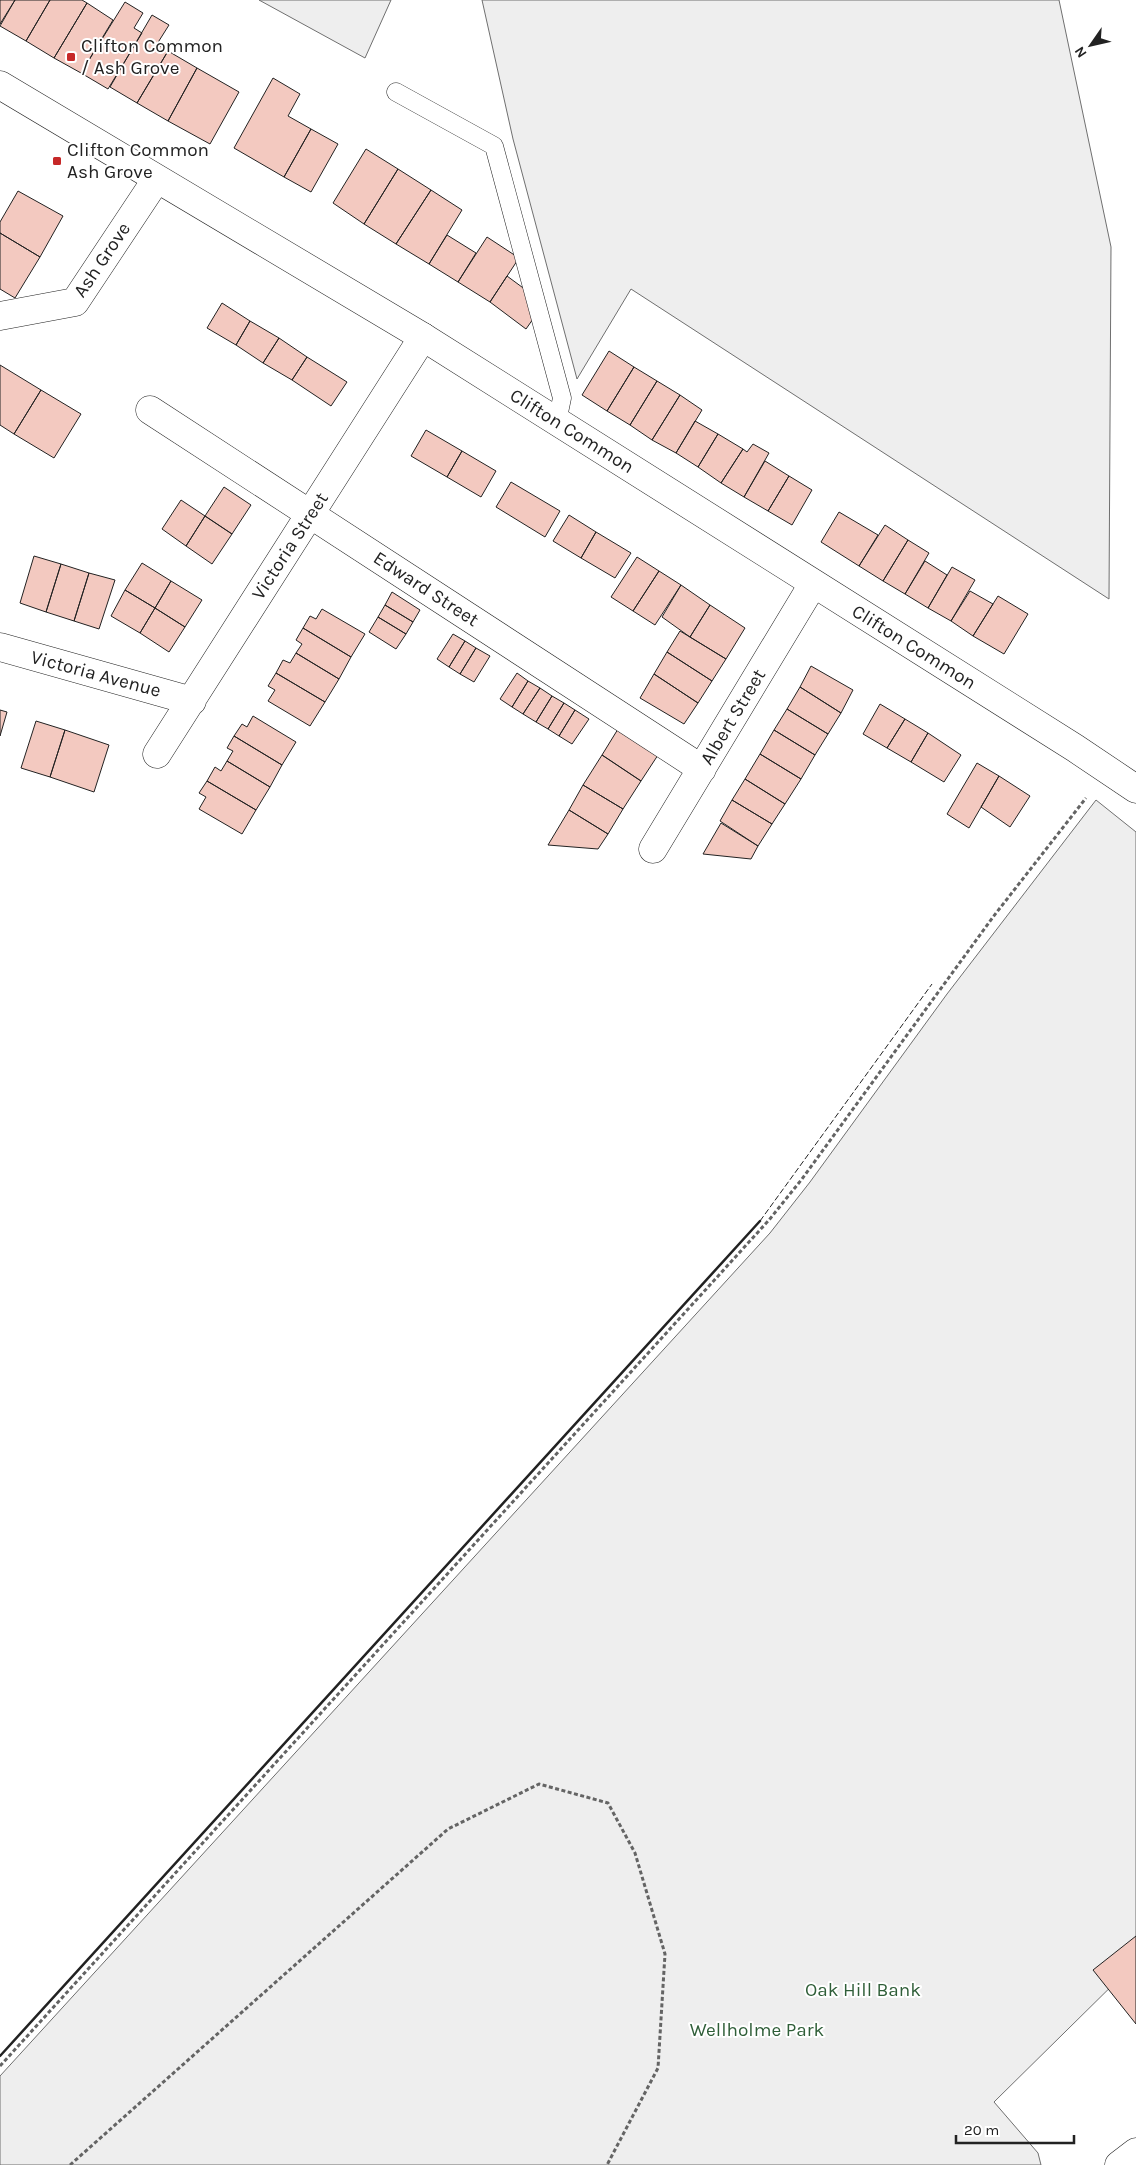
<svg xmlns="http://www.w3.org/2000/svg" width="1136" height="2165" font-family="Karla,sans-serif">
  <rect width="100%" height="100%" fill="#fff"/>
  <!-- green -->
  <path fill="#eee" stroke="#6f6f6f" d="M259,0H391L365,58Z
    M482,0H1059L1111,247L1109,599L631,289L577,379L513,139Z
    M1096,800L1136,832V1962L994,2102L1038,2153L1041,2165H0V2076L770,1233L810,1182L947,994Z"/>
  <!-- building -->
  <path fill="#f3c9c0" stroke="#222" d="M0,0H15L0,24Z
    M15,0H50L26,41L0,26Z
    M50,0H82L87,3L54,58L26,41Z
    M125,2L143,13L134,28L142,33L108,89L81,73Z
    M87,3L113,20L81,73L54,58Z
    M152,15L169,25L157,44L168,51L137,103L110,87Z
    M168,51L197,68L168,121L137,103Z
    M197,68L239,92L210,144L168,121Z
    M273,78L300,94L288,116L311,129L284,177L234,148Z
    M311,129L338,144L311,192L284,177Z
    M366,149L398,169L364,224L333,203Z
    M398,169L431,190L396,244L364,224Z
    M431,190L462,210L429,264L396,244Z
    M18,191L63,216L40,257L0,233V222Z
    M0,233L40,257L15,298L0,289Z
    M447,235L476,253L458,282L429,264Z
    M487,237L519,258L490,302L458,282Z
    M507,276L530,293L533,319L526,329L490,302Z
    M222,303L250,321L236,345L207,328Z
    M250,321L279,338L263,363L236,345Z
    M279,338L307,357L292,380L263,363Z
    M609,351L634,367L607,411L582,395Z
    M307,357L347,382L331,406L292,380Z
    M0,365L41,390L14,434L0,425Z
    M634,367L657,381L630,425L607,411Z
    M657,381L680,395L652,440L630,425Z
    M41,390L81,414L54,458L14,434Z
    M680,395L702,410L676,453L652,440Z
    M695,421L718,434L698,467L676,453Z
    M426,430L462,451L447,477L411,456Z
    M718,434L743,449L721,483L698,467Z
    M753,444L769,453L744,497L721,483L743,449L747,452Z
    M462,451L496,471L481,497L447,477Z
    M765,461L789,476L768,511L744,497Z
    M789,476L812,490L792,525L768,511Z
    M511,482L560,511L545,537L496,507Z
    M224,487L251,505L232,534L205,516Z
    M181,500L205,516L186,546L162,529Z
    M839,512L878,535L859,566L821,542Z
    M569,515L596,532L581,558L553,541Z
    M205,516L232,534L212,564L186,546Z
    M885,525L908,540L883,581L859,566Z
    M596,532L631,553L615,578L581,558Z
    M908,540L929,553L905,594L883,581Z
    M34,556L61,564L46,612L20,603Z
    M637,557L659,571L633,611L611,597Z
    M925,561L947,575L928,608L905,594Z
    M142,563L171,581L155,608L125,590Z
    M61,564L89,573L74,621L46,612Z
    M952,567L975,580L951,621L928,608Z
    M659,571L681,585L655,625L633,611Z
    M89,573L115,580L99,629L74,621Z
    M171,581L202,600L185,627L155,608Z
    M681,585L710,605L690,637L662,617Z
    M125,590L155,608L140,633L111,616Z
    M970,591L993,604L973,636L951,621Z
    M392,592L420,610L413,622L385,605Z
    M998,596L1028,614L1004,654L973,636Z
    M385,605L413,622L406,634L378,617Z
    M710,605L745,628L726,659L690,637Z
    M155,608L185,627L169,652L140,633Z
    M322,609L365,634L351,657L303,628L310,616L316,619Z
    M378,617L406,634L396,649L369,632Z
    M303,628L351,657L339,679L296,653L302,644L296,640Z
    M680,631L726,659L712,681L667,652Z
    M453,634L465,641L449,667L437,659Z
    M465,641L476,648L460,674L449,667Z
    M476,648L490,656L474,682L460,674Z
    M667,652L712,681L698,703L654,674Z
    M296,653L339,679L325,702L276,673L283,660L290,663Z
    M811,666L853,690L841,713L800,687Z
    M276,673L325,702L310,726L268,701L275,690L268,686Z
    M517,673L528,681L512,707L500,699Z
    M654,674L698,703L684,724L640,698Z
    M528,681L540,688L523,714L512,707Z
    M800,687L841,713L828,734L787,709Z
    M540,688L552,696L536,722L523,714Z
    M552,696L564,703L548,729L536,722Z
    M564,703L575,710L559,736L548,729Z
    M880,704L905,719L887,748L863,734Z
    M787,709L828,734L815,755L774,730Z
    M0,710L7,712L0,736Z
    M575,710L589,719L572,744L559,736Z
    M253,716L296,742L282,765L234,736L242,724L247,727Z
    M905,719L928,733L911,762L887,748Z
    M36,721L65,730L50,777L21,768Z
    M618,729L658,755L641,781L602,755Z
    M65,730L109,745L94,792L50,777Z
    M774,730L815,755L801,779L760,754Z
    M928,733L961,755L944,782L911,762Z
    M234,736L282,765L270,787L227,761L233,751L227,748Z
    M760,754L801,779L785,804L745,779Z
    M602,755L641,781L623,809L583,785Z
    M227,761L270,787L256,810L207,781L215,767L221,771Z
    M977,763L999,776L969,828L947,814Z
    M999,776L1030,796L1010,827L981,807Z
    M745,779L785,804L772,824L732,800Z
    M207,781L256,810L242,834L199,809L206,797L199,793Z
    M583,785L623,809L608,834L569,810Z
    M732,800L772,824L758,846L720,821Z
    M569,810L608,834L598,849L548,845Z
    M721,823L758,846L751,859L703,854Z
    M1136,1936V2024L1093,1970Z"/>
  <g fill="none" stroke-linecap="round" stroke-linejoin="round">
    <defs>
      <path id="service" d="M396,92L494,146L562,398L557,422"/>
      <path id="minor" d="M0,316L75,302L156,180
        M150,410L702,769
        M0,647L192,701
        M157,754L423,337
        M653,849L813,584
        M1119,2165L1136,2152"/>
      <path id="primary" d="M0,85L423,337L1075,748L1136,789"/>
    </defs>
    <!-- service casing -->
    <use href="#service" stroke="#222" stroke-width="19"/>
    <!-- minor casing -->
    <use href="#minor" stroke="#222" stroke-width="29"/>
    <!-- primary casing -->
    <use href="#primary" stroke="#222" stroke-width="29"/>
    <!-- path -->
    <path stroke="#646464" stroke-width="3" stroke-dasharray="4 2.5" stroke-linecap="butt" d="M0,2066L769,1220L802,1179L993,917L1086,798
      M70,2165L448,1829L539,1784L608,1803L635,1853L665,1954L658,2068L607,2165"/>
    <!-- service -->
    <use href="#service" stroke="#fff" stroke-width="18"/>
    <!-- minor -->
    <use href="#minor" stroke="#fff" stroke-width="28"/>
    <!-- primary -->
    <use href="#primary" stroke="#fff" stroke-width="28"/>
    <!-- fence -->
    <path stroke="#222" stroke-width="1" stroke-dasharray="6 2.5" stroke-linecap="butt" d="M760,1221L932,984"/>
    <!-- wall -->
    <path stroke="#222" stroke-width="2.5" d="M0,2056L760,1221"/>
  </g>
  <!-- markers -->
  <g fill="#c62828" stroke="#fff" stroke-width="2">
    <rect x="66" y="52" width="10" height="10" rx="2.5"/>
    <rect x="52" y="156" width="10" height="10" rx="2.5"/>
  </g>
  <g text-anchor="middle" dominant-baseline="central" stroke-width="4" stroke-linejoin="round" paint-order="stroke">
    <!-- poi labels -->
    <g font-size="19" fill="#222" stroke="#fff" text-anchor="start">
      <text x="81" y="46">Clifton Common<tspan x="81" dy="22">/ Ash Grove</tspan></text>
      <text x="67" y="150">Clifton Common<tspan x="67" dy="22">Ash Grove</tspan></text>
    </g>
    <!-- street labels -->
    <g font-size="19" fill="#222" stroke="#fff">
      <text transform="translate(102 260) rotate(-56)">Ash Grove</text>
      <text transform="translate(572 431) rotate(32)">Clifton Common</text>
      <text transform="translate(290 546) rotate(-57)">Victoria Street</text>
      <text transform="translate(426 589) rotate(33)">Edward Street</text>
      <text transform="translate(914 647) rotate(32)">Clifton Common</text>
      <text transform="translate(96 674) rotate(15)">Victoria Avenue</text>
      <text transform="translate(733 717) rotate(-59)">Albert Street</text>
    </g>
    <!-- park labels -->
    <g font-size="19" fill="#2f5e38" stroke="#fff">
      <text x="863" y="1990">Oak Hill Bank</text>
      <text x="757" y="2030">Wellholme Park</text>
    </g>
  </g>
  <!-- north arrow -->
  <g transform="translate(1091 45) rotate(236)" stroke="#ffffff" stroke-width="4" paint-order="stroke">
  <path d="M0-4L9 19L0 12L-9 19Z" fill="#222222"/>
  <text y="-8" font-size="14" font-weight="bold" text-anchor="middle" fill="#222222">N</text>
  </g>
  <!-- scale -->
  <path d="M956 2135v8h118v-8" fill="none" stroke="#222222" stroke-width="2.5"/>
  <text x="964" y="2135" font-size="15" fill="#222222" stroke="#ffffff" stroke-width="4" paint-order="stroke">20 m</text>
</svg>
